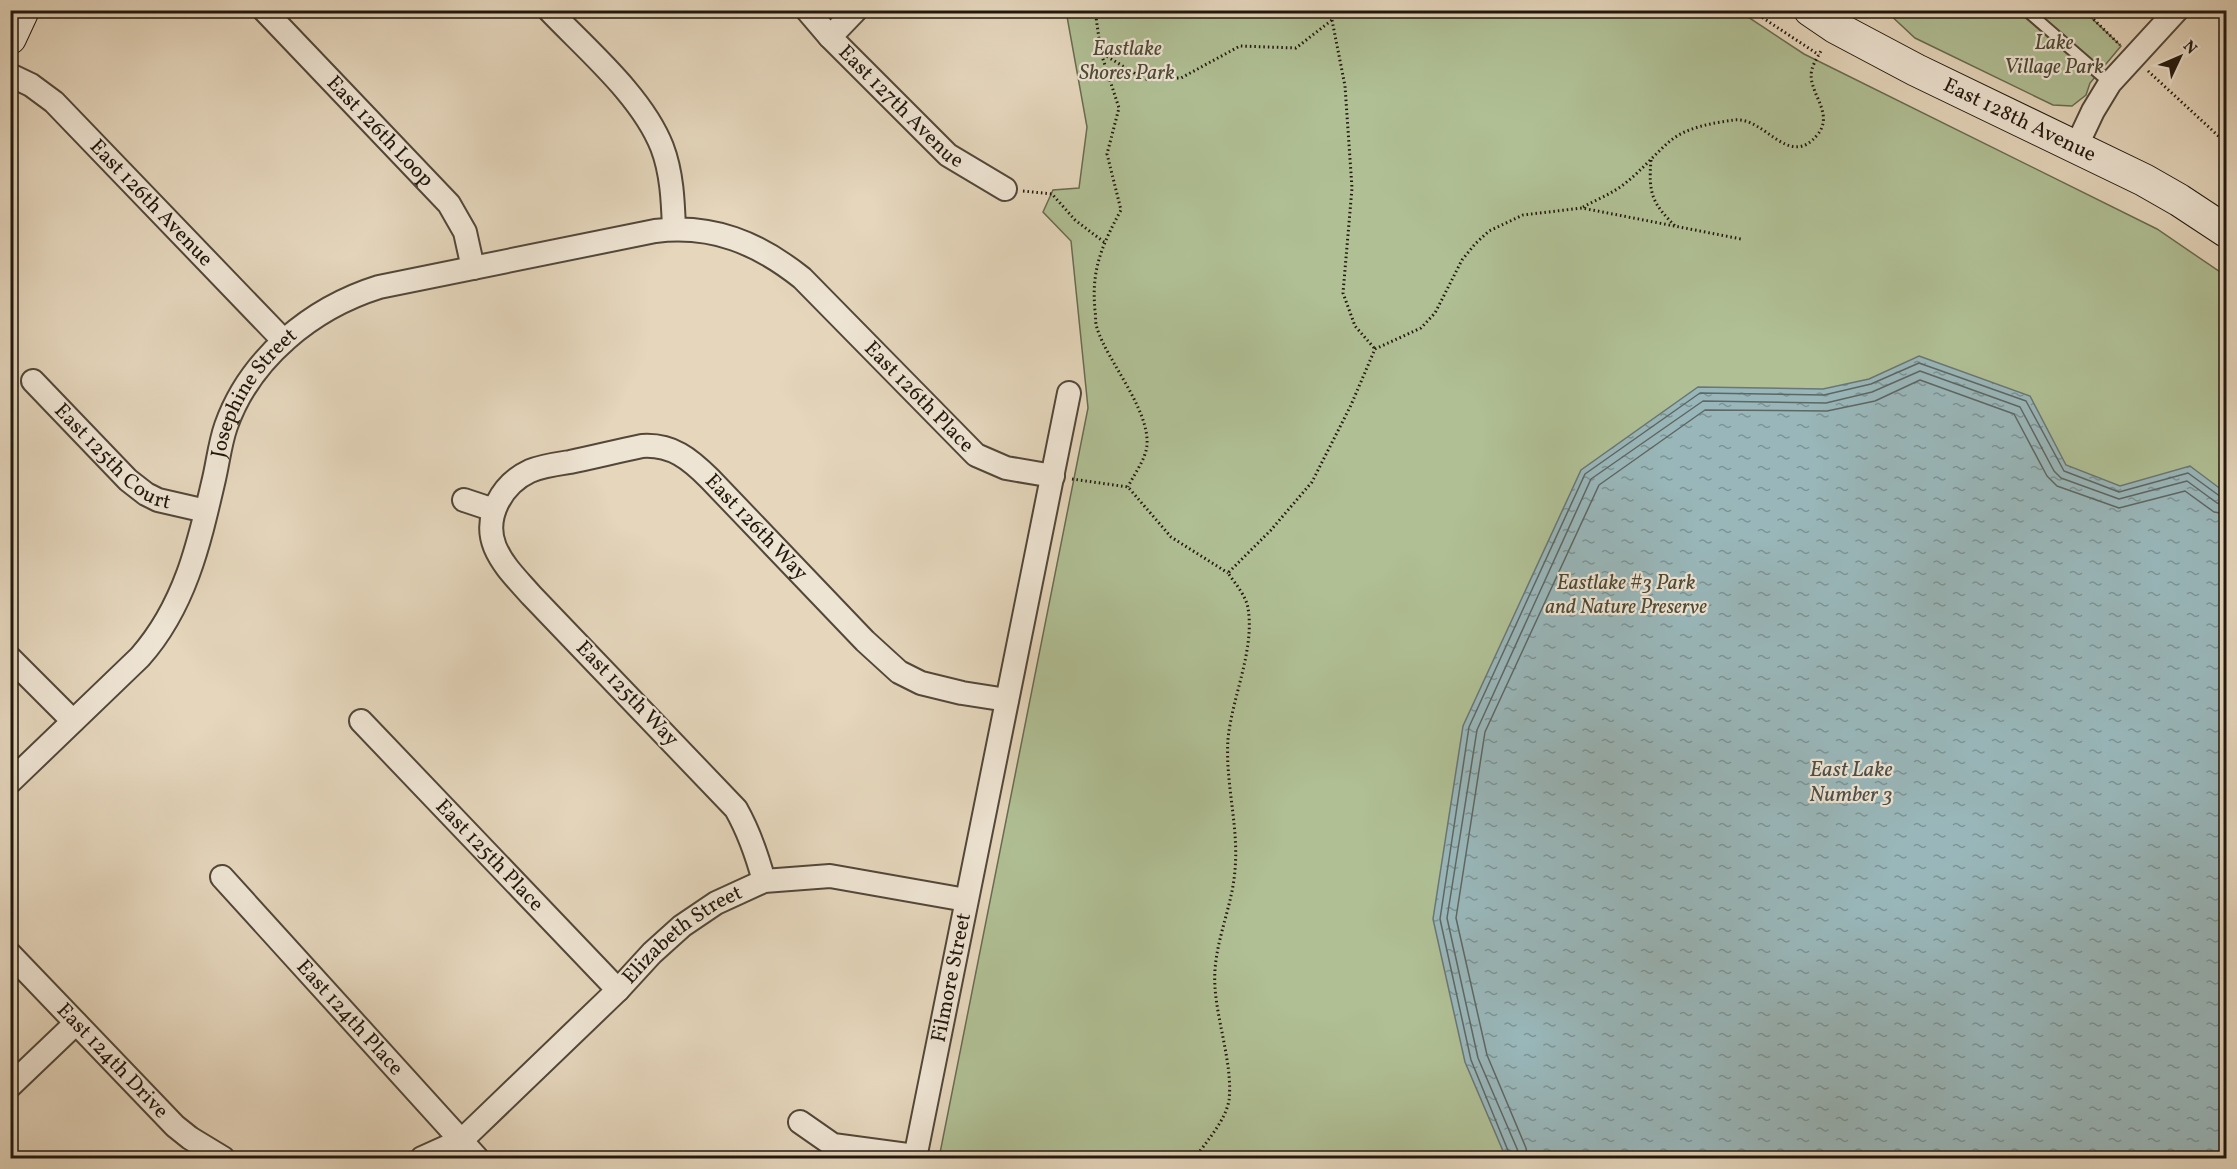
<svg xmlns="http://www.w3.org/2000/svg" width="2237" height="1169" font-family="Vollkorn,serif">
  <defs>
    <pattern id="water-ripples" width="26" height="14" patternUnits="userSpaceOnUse" patternTransform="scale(1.5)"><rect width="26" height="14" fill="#99b7ba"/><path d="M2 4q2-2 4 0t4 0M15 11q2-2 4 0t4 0" fill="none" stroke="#7c9496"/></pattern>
  </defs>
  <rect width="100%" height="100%" fill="#e5d6bc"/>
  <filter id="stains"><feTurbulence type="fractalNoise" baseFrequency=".00333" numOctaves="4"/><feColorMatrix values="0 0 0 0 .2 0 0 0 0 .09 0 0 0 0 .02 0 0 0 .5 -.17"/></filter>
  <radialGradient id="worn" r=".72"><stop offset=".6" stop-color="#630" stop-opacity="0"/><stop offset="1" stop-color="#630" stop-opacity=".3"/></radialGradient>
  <!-- green -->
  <path fill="#b0bf94" stroke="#686b50" stroke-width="1.5" d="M1066,11H1739L1804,54L2157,229L2226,276V1158H939L1088,408L1071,241L1043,212L1053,190L1079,188L1087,127Z
    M1886,11H2084L2121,46L2090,83L2086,95L2072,106L2053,105L1915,38Z"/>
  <!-- water -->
  <path fill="url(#water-ripples)" stroke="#697775" stroke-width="1.5" d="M1919,356L2030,396L2066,465L2120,486L2190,466L2226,493V1158H1506L1465,1062L1433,919L1463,726L1581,470L1698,387L1823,389L1869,379Z"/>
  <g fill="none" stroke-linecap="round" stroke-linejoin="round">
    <!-- shore -->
    <path stroke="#5d6764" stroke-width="1.5" d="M1511,1158L1471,1060L1440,919L1469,727L1585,474L1700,393L1824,395L1871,384L1919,363L2026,401L2064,471L2119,492L2188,473L2221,497L2226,498
      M1519,1158L1518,1151L1478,1058L1447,918L1477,730L1591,479L1703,401L1826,403L1872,392L1920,371L2020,407L2054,471L2061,478L2119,499L2187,481L2217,503L2226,505
      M1528,1158L1526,1148L1487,1055L1456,918L1485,732L1599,485L1705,410L1827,411L1875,401L1920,380L2014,414L2047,476L2057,486L2119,508L2185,491L2214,512L2226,514"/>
    <defs>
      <path id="lane" d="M2026,10L2110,83"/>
      <g id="street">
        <path id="s1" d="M264,10L449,204L465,232L473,268"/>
        <path d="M549,10C587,50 642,96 662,147C672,173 673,202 674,229"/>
        <path id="s2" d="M807,10L830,37L948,155L1005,189"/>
        <path d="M830,37L856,10"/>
        <path id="s3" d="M10,75L31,85L54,102L284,341"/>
        <path d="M2076,147L2093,111L2110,83L2177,10"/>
        <path id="s4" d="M33,381L128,480L146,494L158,500L206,511"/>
        <path d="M464,500L494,510"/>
        <path d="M10,658L73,721"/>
        <path id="s5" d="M361,721L618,990"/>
        <path id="s6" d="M10,782L140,657C185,606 199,544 214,479C218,462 220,443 226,426C250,358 312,308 379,287L655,231C713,224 758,243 802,278L976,455L1006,468L1053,476"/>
        <path id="s7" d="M222,877L477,1158"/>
        <path id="s8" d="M764,881C757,855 749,832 736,809L531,595C518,580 503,566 495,547C483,517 502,484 530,471C542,466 557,464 570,462C594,457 618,451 642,446C672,444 690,459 710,479L865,641L899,672L921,683L962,693L1007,700"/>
        <path id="s9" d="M10,954L175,1126L190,1138L223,1158"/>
        <path d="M10,1086L76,1023"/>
        <path d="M800,1122L833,1145L915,1156"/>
        <path id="s10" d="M422,1158L462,1140L618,990L652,953L682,926L716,903L764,881L830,876L966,900"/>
        <path id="s11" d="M915,1158L1069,393"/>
      </g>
      <g id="secondary">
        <path id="s12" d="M1810,10L1835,27L1916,70L2144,180L2179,200L2226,231"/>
        <path d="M10,38L23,10"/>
      </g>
    </defs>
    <!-- lane casing -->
    <use href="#lane" stroke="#524739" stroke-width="14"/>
    <!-- street casing -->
    <use href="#street" stroke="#524739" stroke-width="26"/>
    <!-- secondary casing -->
    <use href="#secondary" stroke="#21170d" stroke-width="34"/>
    <!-- path -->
    <path stroke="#21170d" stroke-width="3" stroke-dasharray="1.5 3" stroke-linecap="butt" d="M1095,10L1101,53L1119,108L1107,154L1121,210C1102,245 1091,270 1095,310C1096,316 1095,323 1097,328C1107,362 1158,419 1145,454C1141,466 1133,476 1128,487
      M1751,10L1819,55
      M2084,10L2120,45
      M1332,20L1345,86L1352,188L1343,293L1355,326L1375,349
      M1103,54L1144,79L1181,78L1240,46L1296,48L1332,20V10
      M2148,71L2226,143
      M1651,160C1648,195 1653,204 1677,228
      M1023,191L1052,194L1075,220L1104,242
      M1583,207C1596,200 1611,194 1623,185C1640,172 1654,155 1670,141C1687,127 1713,123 1734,120C1765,116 1789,171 1818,134C1835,112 1806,91 1812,69C1814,62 1819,55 1822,49
      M1072,479L1128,487L1171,537L1228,573
      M1195,1158C1206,1142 1226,1120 1229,1100C1233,1066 1217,1022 1215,987C1212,946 1232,910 1235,870C1239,826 1225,783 1228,739C1232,697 1255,650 1248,608C1246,596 1235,583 1228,573L1271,530L1312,482L1351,405L1375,349L1421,328L1435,313L1462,260L1475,244L1489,231L1523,215L1582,208L1741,239"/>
    <!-- lane -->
    <use href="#lane" stroke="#eee4d3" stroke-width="10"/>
    <!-- street -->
    <use href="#street" stroke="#eee4d3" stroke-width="22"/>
    <!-- secondary -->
    <use href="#secondary" stroke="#eee4d3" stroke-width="32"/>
  </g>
  <g text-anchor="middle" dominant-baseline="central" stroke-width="4.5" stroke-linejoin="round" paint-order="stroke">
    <!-- park labels -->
    <g font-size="21" font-style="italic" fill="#4c4936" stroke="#eee4d3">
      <text x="2054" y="43">Lake<tspan x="2054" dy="24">Village Park</tspan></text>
      <text x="1127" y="49">Eastlake<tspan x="1127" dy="24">Shores Park</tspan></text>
      <text x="1626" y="583">Eastlake #3 Park<tspan x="1626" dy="24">and Nature Preserve</tspan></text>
    </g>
    <!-- street labels -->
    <g font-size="21" fill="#21170d" stroke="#eee4d3">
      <text stroke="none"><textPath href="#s2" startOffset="135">East 127th Avenue</textPath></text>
      <text stroke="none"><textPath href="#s12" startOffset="237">East 128th Avenue</textPath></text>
      <text stroke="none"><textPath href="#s1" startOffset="168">East 126th Loop</textPath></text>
      <text stroke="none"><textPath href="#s3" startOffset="192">East 126th Avenue</textPath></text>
      <text stroke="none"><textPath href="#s6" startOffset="472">Josephine Street</textPath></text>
      <text stroke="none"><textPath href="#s6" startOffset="1251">East 126th Place</textPath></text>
      <text stroke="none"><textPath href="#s4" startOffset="111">East 125th Court</textPath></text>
      <text stroke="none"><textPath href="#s8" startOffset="786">East 126th Way</textPath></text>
      <text transform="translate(627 694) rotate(46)">East 125th Way</text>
      <text stroke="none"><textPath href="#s5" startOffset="186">East 125th Place</textPath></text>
      <text stroke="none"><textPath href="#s10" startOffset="346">Elizabeth Street</textPath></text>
      <text stroke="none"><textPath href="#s11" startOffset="184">Filmore Street</textPath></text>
      <text stroke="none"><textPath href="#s7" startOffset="190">East 124th Place</textPath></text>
      <text stroke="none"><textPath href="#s9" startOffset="148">East 124th Drive</textPath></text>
    </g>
    <!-- water labels -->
    <g font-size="22" font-style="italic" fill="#4b4f4a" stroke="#eee4d3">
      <text x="1851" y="770">East Lake<tspan x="1851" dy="25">Number 3</tspan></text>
    </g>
  </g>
  <!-- margin -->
  <rect width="2237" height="1169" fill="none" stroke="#e5d6bc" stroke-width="36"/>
  <rect x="12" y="12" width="2213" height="1145" fill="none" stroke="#21170d" stroke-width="3"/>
  <rect x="18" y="18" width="2201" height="1133" fill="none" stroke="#21170d" stroke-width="1.5"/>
  <!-- north arrow -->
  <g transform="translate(2180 57) rotate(46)" stroke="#eee4d3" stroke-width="4.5" paint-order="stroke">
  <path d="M0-4.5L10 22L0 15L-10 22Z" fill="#21170d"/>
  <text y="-9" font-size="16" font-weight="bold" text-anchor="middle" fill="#21170d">N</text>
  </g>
  <rect width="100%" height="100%" filter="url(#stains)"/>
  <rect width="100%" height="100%" fill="url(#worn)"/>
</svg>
